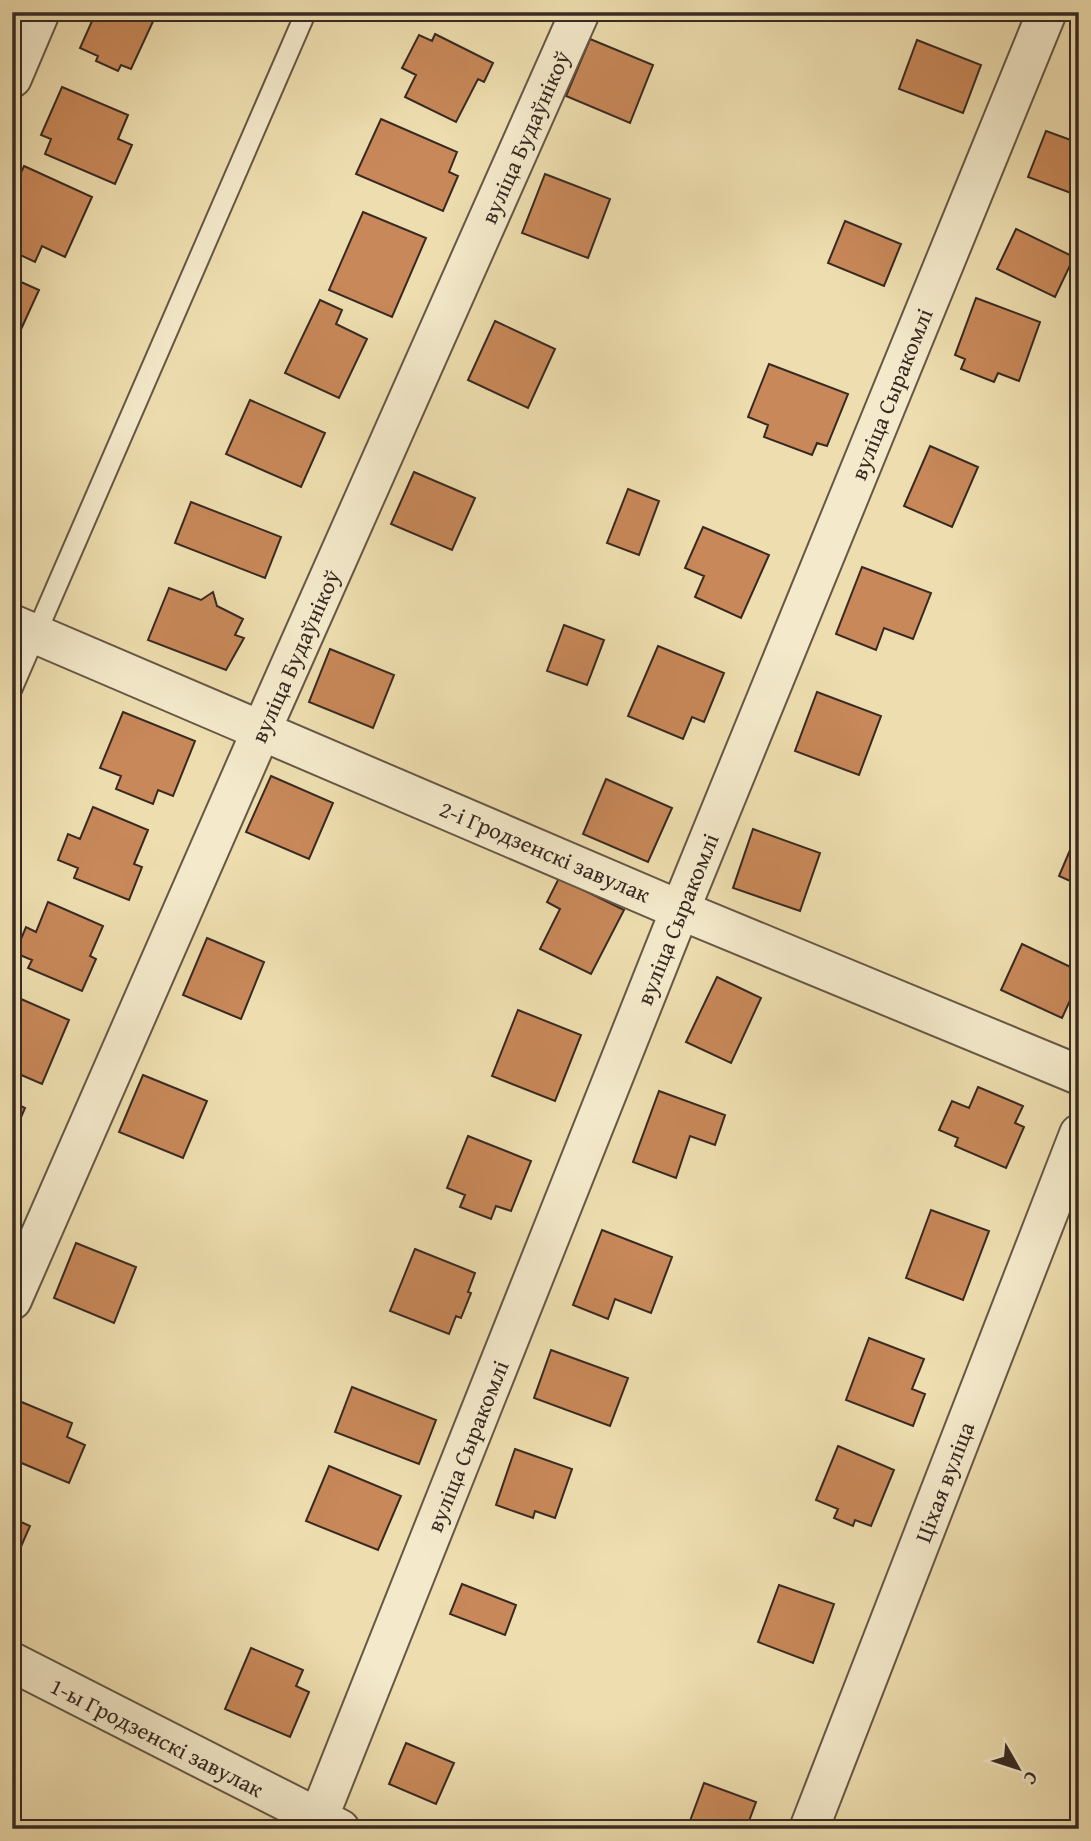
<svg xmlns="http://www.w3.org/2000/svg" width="1091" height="1841" font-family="'Gentium Book Plus',serif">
  <rect width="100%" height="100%" fill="#eedeaf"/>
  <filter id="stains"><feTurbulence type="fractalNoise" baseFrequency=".00286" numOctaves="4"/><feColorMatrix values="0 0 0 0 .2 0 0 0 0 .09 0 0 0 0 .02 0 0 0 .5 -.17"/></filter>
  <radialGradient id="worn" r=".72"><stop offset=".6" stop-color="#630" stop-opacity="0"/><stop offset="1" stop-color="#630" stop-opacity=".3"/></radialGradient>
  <!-- building -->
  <path fill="#c88859" stroke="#382a23" stroke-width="2" d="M96,12H150L156,15L131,69L121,65L118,71L96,61L98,56L80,48Z
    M435,34L493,63L484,82L478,79L456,122L405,97L416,75L402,68L419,35L432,41Z
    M590,39L653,65L630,123L566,96Z
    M917,40L981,65L963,113L899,89Z
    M62,87L128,115L118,139L132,145L115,184L45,154L51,139L41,135Z
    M381,119L457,152L449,172L458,176L443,211L356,174Z
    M1046,131L1079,143V196L1028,177Z
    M24,166L92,197L65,257L42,246L35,262L12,251L17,239L12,237V192Z
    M545,174L610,199L588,258L522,233Z
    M363,212L426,238L392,317L329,290Z
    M845,221L901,244L884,286L828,263Z
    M1016,229L1074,257L1055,297L997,269Z
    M12,278L39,290L12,349Z
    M976,298L1040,322L1019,381L998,373L994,382L961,369L965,359L955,355Z
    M320,300L342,310L336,324L367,339L339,398L285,373Z
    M495,321L555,349L528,408L468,380Z
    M769,364L848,394L827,446L817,443L812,455L764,437L768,425L748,417Z
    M250,400L325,433L301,487L226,454Z
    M930,446L978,467L952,527L904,506Z
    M414,472L475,498L452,550L391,524Z
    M628,489L659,501L639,555L607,543Z
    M191,502L281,537L265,578L175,543Z
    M703,527L769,555L741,618L695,597L704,576L685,568Z
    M862,567L931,593L913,639L884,628L876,650L836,634Z
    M169,588L201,600L213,592L217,606L243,619L235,635L244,638L226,670L148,640Z
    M564,625L604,640L587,685L547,671Z
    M658,646L724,673L704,722L692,717L683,739L628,716Z
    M330,649L394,675L373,728L309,702Z
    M817,692L881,716L859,775L795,751Z
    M123,712L195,741L173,796L158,790L153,804L116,789L121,776L100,768Z
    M271,776L333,803L309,859L246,832Z
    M606,779L672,808L648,862L583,834Z
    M93,807L148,830L134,864L142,867L129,900L74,878L78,868L58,860L68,834L80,839Z
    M753,829L820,853L800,911L733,888Z
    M1079,829V885L1059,876Z
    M559,878L624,910L591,974L540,949L560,909L547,902Z
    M48,902L103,926L90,956L96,959L82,991L28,968L32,960L15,953L26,927L36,932Z
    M207,938L264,962L241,1019L183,995Z
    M1022,944L1079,971V981L1062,1018L1001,990Z
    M717,977L761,998L731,1063L686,1042Z
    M21,999L69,1020L42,1084L12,1071V1017L14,1018Z
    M518,1010L581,1035L555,1101L492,1076Z
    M143,1075L207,1101L183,1158L119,1132Z
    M978,1087L1023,1106L1015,1123L1024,1127L1006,1168L955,1146L958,1138L939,1130L952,1101L969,1108Z
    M659,1091L725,1115L715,1145L690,1136L676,1178L633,1162Z
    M12,1102L25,1108L12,1138Z
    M468,1136L531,1161L511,1211L496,1206L491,1219L460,1207L465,1195L447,1188Z
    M931,1210L989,1231L963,1300L906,1278Z
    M602,1230L672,1257L651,1313L615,1299L608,1319L573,1305Z
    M76,1243L136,1267L114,1323L54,1298Z
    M415,1249L475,1273L468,1292L471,1293L461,1318L456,1316L449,1334L390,1311Z
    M869,1338L924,1359L912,1389L925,1394L913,1426L846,1400Z
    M551,1350L628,1378L610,1426L534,1398Z
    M352,1387L436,1420L419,1464L335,1432Z
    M12,1398L72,1423L67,1437L85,1445L69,1483L12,1459Z
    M838,1446L894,1470L871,1526L855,1520L853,1526L834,1518L838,1509L816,1500Z
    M515,1449L572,1469L555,1518L535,1511L533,1518L496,1505Z
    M329,1466L401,1496L378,1550L306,1521Z
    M12,1518L30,1526L12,1567Z
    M462,1584L516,1605L505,1635L450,1614Z
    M779,1585L834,1604L813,1663L758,1642Z
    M251,1648L303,1670L296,1686L309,1692L290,1737L225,1709Z
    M406,1743L454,1763L436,1804L389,1784Z
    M704,1783L756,1802L746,1829H687Z"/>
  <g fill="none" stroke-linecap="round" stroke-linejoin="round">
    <defs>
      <path id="service" d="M12,689L306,12"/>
      <path id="minor" d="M12,78L40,12
        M12,624L680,910L1079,1075
        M12,1300L262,729L580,12
        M12,1662L340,1829
        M314,1829L680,910L1047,12
        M809,1829L1079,1134"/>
    </defs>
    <!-- service casing -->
    <use href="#service" stroke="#665746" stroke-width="23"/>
    <!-- minor casing -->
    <use href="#minor" stroke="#665746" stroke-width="42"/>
    <!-- service -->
    <use href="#service" stroke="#f4eacb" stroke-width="19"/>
    <!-- minor -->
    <use href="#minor" stroke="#f4eacb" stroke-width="38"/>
  </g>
  <g text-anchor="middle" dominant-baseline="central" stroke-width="5" stroke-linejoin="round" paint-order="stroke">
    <!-- street labels -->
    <g font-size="23" fill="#382a23" stroke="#f4eacb">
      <text transform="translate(525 137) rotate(-66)">вуліца Будаўнікоў</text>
      <text transform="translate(891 394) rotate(-68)">вуліца Сыракомлі</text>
      <text transform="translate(295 656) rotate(-66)">вуліца Будаўнікоў</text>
      <text transform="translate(545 851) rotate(23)">2-і Гродзенскі завулак</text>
      <text transform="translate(677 919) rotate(-68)">вуліца Сыракомлі</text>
      <text transform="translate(467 1446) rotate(-68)">вуліца Сыракомлі</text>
      <text transform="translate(944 1482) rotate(-69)">Ціхая вуліца</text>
      <text transform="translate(157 1737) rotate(27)">1-ы Гродзенскі завулак</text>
    </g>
  </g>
  <!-- margin -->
  <rect width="1091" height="1841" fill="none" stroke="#eedeaf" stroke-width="42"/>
  <rect x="14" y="14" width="1063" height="1813" fill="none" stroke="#382a23" stroke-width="3.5"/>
  <rect x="21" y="21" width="1049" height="1799" fill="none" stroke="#382a23" stroke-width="2"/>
  <!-- north arrow -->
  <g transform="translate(1018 1768) rotate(129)" stroke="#f4eacb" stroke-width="5" paint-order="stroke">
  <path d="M0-5L12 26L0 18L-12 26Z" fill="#382a23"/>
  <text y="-10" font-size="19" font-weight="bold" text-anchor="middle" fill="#382a23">С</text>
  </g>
  <rect width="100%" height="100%" filter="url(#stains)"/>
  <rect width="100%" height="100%" fill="url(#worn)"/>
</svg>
